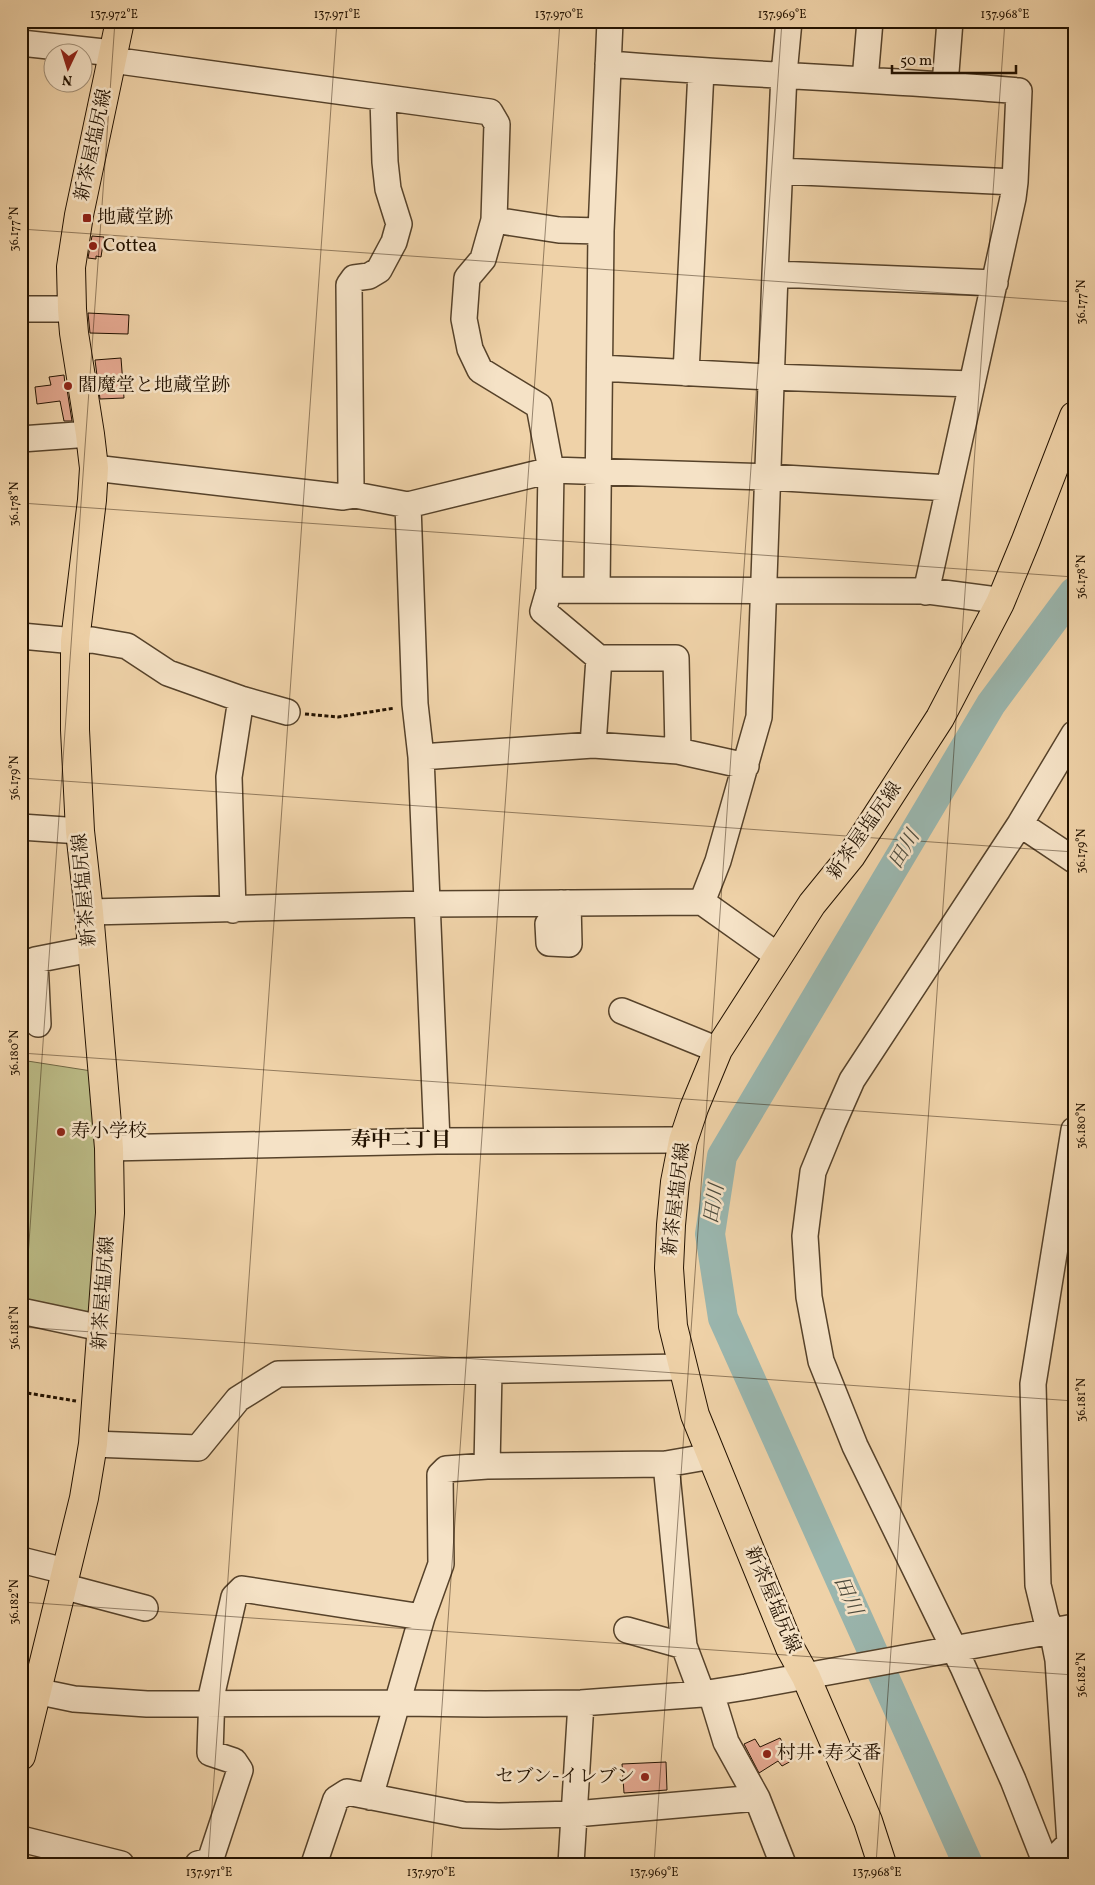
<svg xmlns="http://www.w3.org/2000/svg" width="1095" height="1885" font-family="Vollkorn,'Noto Serif JP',serif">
  <rect width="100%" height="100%" fill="#efd2a8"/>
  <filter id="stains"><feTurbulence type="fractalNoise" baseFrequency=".004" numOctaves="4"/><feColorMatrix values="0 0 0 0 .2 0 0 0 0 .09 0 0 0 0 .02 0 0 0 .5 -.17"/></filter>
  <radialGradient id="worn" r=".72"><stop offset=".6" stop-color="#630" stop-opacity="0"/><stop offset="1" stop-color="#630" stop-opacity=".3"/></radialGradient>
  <!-- green -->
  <path fill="#bbbb86" stroke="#6f6643" d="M21,1060L98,1072L103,1192L93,1312L86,1319L21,1305Z"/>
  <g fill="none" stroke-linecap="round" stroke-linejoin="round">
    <!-- river -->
    <path stroke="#9ab6ae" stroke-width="30" d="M968,1864L723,1318L710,1234L722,1156L991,704L1074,592"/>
  </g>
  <!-- building -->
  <path fill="#e4a890" stroke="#231200" d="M92,236L104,237L101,257L96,256V259L88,258Z
    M88,313L129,315L128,334L90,333Z
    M121,358L124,398L100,399L95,360Z
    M64,375L65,384L66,383L72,421H64L60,401L37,404L35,387L51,385L49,377Z
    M780,1738L793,1760L782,1766L778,1761L759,1773L744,1744L755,1739L760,1747Z
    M666,1762L667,1790L624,1793L622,1764Z"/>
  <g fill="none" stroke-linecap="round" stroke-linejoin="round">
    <defs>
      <path id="minor" d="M21,43L113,53
        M112,60L490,112L497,124L494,220L483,259L467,278L464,319L470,349L480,370L539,406L551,470L549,590L543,611L599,658H676L678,751
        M608,64C745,75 882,79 1019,91L1015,182L1013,198L926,592
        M865,80L870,21
        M945,85L950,21
        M780,171L1015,182
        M494,220L559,230L601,231
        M775,274L995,283
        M21,309H72
        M600,368L770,377L972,384
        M686,373L701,71
        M21,439L90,434
        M94,468L343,497L355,495L408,505L551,470L768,477L949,488
        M355,495L351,486L349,285L354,278L369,276L379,270L394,242L399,224L388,189L385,162L383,98
        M408,505L415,704L421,757L437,1141
        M549,590L928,591L989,599L1000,603
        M597,590L601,231L610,21
        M21,636L75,641L92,640L127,646L168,673L241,699L287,712
        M593,745L599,658
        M421,757L593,745L678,751L746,766
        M1020,824L1074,860
        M21,827L80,831
        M561,903V924H548L549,943L569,944L568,903
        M233,910L229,777L241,699
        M89,912L426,904L702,902
        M778,956L702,902L718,861L759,717L775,274L784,74L789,21
        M622,1011L718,1050
        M38,1024L35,960L91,949
        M109,1148L437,1141L672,1140
        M21,1311L101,1328
        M93,1444L198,1448L238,1399L278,1374L683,1367
        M666,1464L684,1646L702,1694
        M487,1466L489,1371
        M21,1560L65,1571
        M62,1586L145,1608
        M627,1630L684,1646
        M21,1688L74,1699L147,1704L398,1703L485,1704L581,1703L702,1694L746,1687L1074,1627
        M711,1693L726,1742L757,1798L783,1864
        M370,1797L422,1617L441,1564L440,1475L446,1469L487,1466L666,1464L712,1456
        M21,1839L121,1864
        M198,1864L210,1861L240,1770L234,1761L210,1753L212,1693L234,1597L242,1589L422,1617
        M314,1864L336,1799L347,1792L464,1815L499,1816L575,1814L757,1798
        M571,1864L581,1703
        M1046,1864L1013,1780L963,1667L855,1446L821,1361L809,1297L805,1236L813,1172L833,1123L852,1080L1020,824L1074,734
        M1049,1864L1070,1843L1058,1660L1052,1630L1046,1618L1038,1585L1033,1384L1074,1130"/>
      <path id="major" d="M21,1756L84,1498L93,1444L110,1213L109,1148L89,912L80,831L75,730V641L92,500L94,468L90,434L74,333L72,309L71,267L79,215L120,21
        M882,1864L868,1821L806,1677L790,1648L695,1415L673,1326L669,1268L671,1225L675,1182L683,1141L694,1108L718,1050L812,904L851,856L940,718L1000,603L1026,540L1074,416"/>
    </defs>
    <!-- minor casing -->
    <use href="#minor" stroke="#56422a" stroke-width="28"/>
    <!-- major casing -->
    <use href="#major" stroke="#231200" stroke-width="30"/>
    <!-- path -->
    <path stroke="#231200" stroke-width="3" stroke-dasharray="4 2.5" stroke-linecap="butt" d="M305,714L338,717L395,708
      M21,1392L76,1401"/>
    <!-- minor -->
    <use href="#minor" stroke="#f5e2c6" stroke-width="25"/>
    <!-- major -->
    <use href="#major" stroke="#efd2a8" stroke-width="28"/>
  </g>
  <!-- ticks -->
  <path fill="none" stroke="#231200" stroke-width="1" stroke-opacity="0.45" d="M981,21L1074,28M21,229L1074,302M21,503L1074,577M21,778L1074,852M21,1053L1074,1126M21,1327L1074,1401M21,1356L115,21M21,1602L1074,1675M208,1864L337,21M431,1864L560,21M654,1864L782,21M876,1864L1005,21"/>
  <!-- markers -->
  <g fill="#8f2418" stroke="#f5e2c6" stroke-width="2">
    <rect x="82" y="213" width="10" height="10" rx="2.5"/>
    <circle cx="93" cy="246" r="5"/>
    <circle cx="68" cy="386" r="5"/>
    <circle cx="61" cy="1132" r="5"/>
    <circle cx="767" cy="1754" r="5"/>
    <circle cx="645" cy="1777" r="5"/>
  </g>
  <g text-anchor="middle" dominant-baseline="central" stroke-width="5" stroke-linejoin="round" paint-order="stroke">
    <!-- street labels -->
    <g font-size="19" fill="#231200" stroke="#f5e2c6">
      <text transform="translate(94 145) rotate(-78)">新茶屋塩尻線</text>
      <text transform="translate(865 831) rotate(-55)">新茶屋塩尻線</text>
      <text transform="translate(85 890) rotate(-95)">新茶屋塩尻線</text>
      <text transform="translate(677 1199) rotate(-83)">新茶屋塩尻線</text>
      <text transform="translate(104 1293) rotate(-86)">新茶屋塩尻線</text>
      <text transform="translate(772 1600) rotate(67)">新茶屋塩尻線</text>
    </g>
    <!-- poi labels -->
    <g font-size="19" fill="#231200" stroke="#f5e2c6" text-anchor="start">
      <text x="97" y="218">地蔵堂跡</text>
      <text x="103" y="246">Cottea</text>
      <text x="78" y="386">閻魔堂と地蔵堂跡</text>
      <text x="71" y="1132">寿小学校</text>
      <text x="777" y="1754">村井･寿交番</text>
      <text x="635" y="1777" text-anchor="end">セブン-イレブン</text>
    </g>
    <!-- water labels -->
    <g font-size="20" font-style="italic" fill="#4d4b3d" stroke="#f5e2c6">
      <text transform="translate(905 850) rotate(-59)">田川</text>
      <text transform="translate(715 1204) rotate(-81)">田川</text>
      <text transform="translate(847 1596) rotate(66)">田川</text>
    </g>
    <!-- neighbourhood labels -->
    <g font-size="20" font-weight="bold" fill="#231200" stroke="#f5e2c6">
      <text x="401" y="1141">寿中二丁目</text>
    </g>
  </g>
  <!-- margin -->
  <rect width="1095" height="1885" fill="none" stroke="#efd2a8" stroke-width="55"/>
  <!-- north arrow -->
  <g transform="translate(68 68) rotate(184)"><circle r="24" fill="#f5e2c6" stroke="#a18f77"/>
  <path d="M0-4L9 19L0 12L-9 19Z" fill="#8f2418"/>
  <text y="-8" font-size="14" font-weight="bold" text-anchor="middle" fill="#231200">N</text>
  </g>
  <!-- scale -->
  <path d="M892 65v8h124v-8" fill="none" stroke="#231200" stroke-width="2.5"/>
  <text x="900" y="65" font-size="15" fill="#231200" stroke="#f5e2c6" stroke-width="4" paint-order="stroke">50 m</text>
  <rect x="28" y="28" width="1040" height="1830" fill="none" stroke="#231200" stroke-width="2"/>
  <g font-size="12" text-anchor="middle" fill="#231200">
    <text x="114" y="18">137.972°E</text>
    <text x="337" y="18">137.971°E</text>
    <text x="559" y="18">137.970°E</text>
    <text x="782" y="18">137.969°E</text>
    <text x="1005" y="18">137.968°E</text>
    <text transform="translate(14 229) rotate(-90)" y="4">36.177°N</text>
    <text transform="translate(1081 302) rotate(-90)" y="4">36.177°N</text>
    <text transform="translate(14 504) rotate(-90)" y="4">36.178°N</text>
    <text transform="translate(1081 577) rotate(-90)" y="4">36.178°N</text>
    <text transform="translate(14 778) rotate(-90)" y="4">36.179°N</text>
    <text transform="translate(1081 851) rotate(-90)" y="4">36.179°N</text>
    <text transform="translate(14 1053) rotate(-90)" y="4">36.180°N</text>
    <text transform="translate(1081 1126) rotate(-90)" y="4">36.180°N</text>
    <text transform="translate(14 1328) rotate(-90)" y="4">36.181°N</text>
    <text transform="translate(1081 1400) rotate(-90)" y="4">36.181°N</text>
    <text transform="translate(14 1602) rotate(-90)" y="4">36.182°N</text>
    <text transform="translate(1081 1675) rotate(-90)" y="4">36.182°N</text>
    <text x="209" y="1876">137.971°E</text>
    <text x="431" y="1876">137.970°E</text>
    <text x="654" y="1876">137.969°E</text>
    <text x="877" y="1876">137.968°E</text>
  </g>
  <rect width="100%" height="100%" filter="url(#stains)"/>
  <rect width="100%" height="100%" fill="url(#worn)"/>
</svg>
